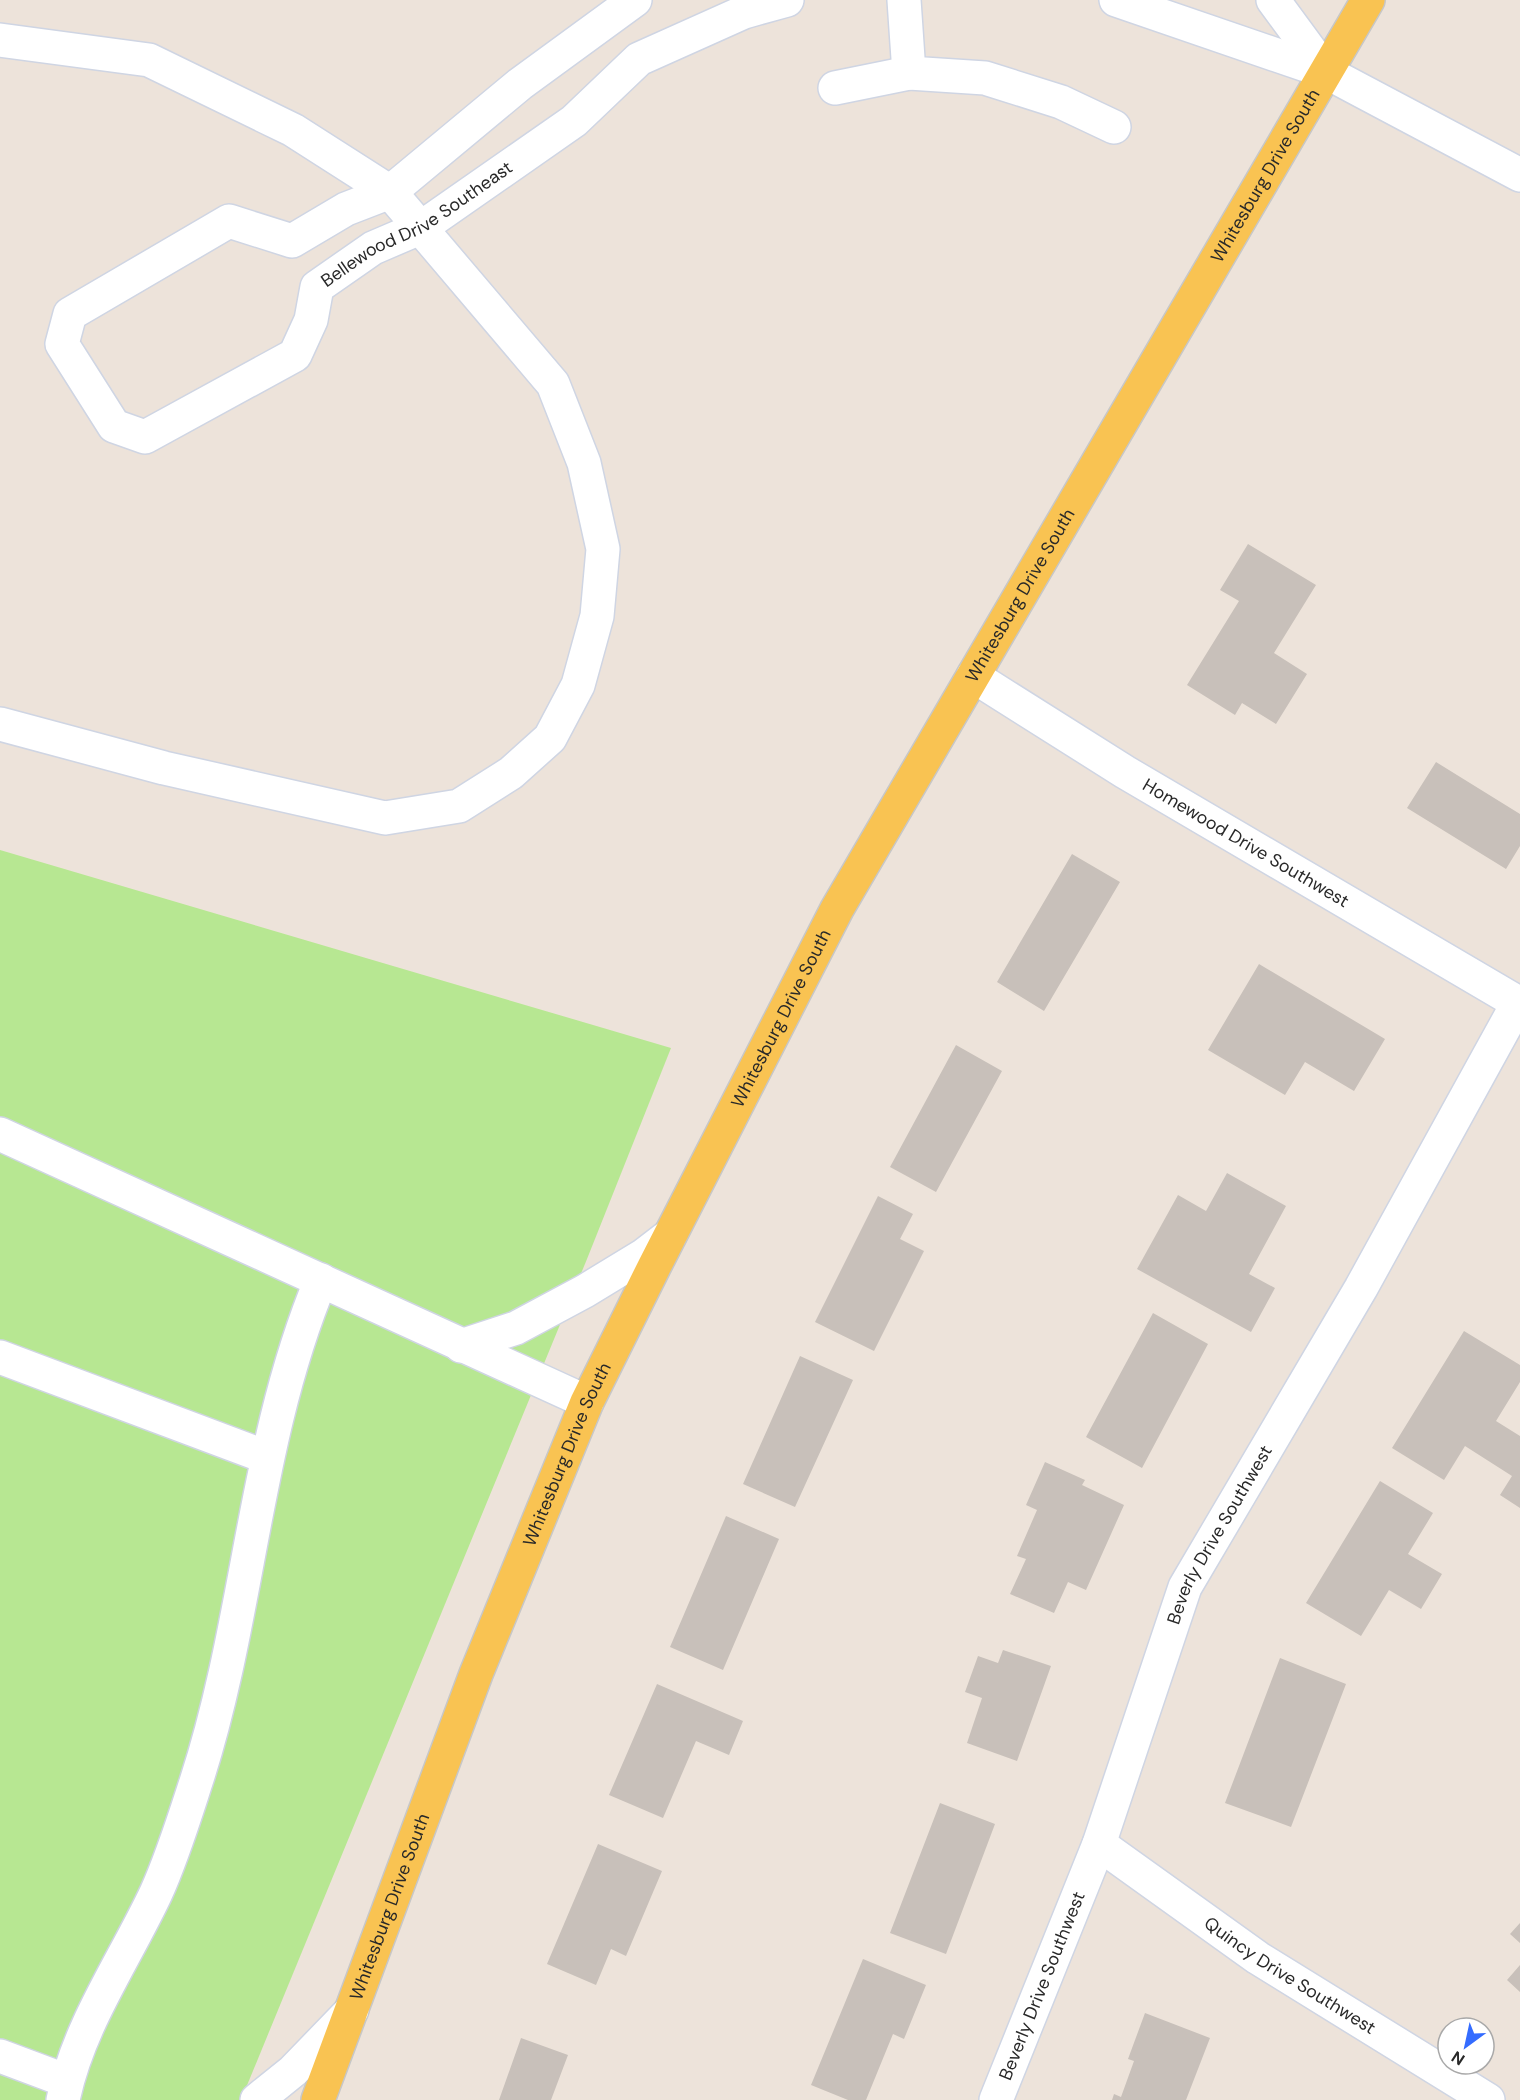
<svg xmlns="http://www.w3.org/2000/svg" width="1520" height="2100" font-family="'DM Sans',sans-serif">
  <rect width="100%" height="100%" fill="#ede3da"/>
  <!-- green -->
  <path fill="#b7e792" d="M0,850L671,1048L587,1259L241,2100H0Z"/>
  <!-- building -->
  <path fill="#c8c0ba" d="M1248,544L1316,585L1274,653L1307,674L1276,724L1242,703L1235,715L1187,685L1239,601L1220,590Z
    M1436,762L1520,814V846L1506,869L1407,808Z
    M1072,854L1120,882L1044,1011L997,982Z
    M1259,964L1385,1039L1354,1091L1305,1062L1285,1095L1208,1050Z
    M956,1045L1002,1071L936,1192L890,1167Z
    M1227,1173L1286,1206L1249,1274L1275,1288L1251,1332L1137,1269L1178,1195L1206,1211Z
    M878,1196L913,1214L900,1239L924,1251L874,1351L815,1322Z
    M1153,1313L1208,1344L1142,1468L1086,1437Z
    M1464,1331L1520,1365V1382L1496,1421L1520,1436V1508L1500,1495L1512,1476L1465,1446L1444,1480L1392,1448Z
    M800,1356L853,1380L795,1507L743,1484Z
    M1045,1462L1085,1480L1082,1485L1124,1505L1086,1590L1068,1582L1054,1613L1010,1594L1026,1559L1017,1556L1037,1510L1026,1505Z
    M1380,1481L1433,1513L1408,1554L1442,1574L1421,1609L1389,1590L1361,1636L1306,1603Z
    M726,1516L779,1539L723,1670L670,1647Z
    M1003,1650L1051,1666L1017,1761L967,1743L982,1698L965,1692L978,1656L998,1663Z
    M1280,1658L1346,1684L1291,1827L1225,1803Z
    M657,1684L743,1721L729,1755L696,1741L663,1818L609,1795Z
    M940,1803L995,1824L946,1954L890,1933Z
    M598,1844L662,1871L626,1956L611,1949L596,1985L547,1964Z
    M1520,1923V1943L1510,1934Z
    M863,1959L926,1985L904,2039L893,2034L866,2100H848L811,2085Z
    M1520,1965V1992L1507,1980Z
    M1145,2013L1210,2038L1186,2100H1112L1114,2094L1121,2097L1134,2061L1128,2059Z
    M521,2038L568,2055L551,2100H499Z"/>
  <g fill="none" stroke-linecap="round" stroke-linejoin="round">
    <defs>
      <g id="minor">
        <path id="s1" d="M635,0L520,84L390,192L346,209L292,241L229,221L70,314L62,344L114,426L145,437L295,355L311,320L317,287L373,248L422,227L574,121L639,59L744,12L787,0"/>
        <path d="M904,0L909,73L985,78L1061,102L1114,127"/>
        <path d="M1116,0L1326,72L1520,175"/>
        <path d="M1273,0L1326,72"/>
        <path d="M0,40L149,60L293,130L390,192L553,384L584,463L603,549L597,616L578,685L550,738L511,773L459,806L385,818L164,768L0,724"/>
        <path d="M835,88L909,73"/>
        <path id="s2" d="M973,676L1125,772L1520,1004"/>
        <path d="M0,1134L587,1402"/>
        <path d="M461,1346L516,1328L585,1291L644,1255L670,1235"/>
        <path d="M0,1357L266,1457"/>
        <path id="s3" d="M1099,1844L1258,1958L1488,2100"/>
        <path d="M0,2056L67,2081"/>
        <path d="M63,2100C78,2026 124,1961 156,1893C172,1858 184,1819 196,1782C250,1617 253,1443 321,1280"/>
        <path d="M257,2100L293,2071L352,2010"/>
        <path id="s4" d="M996,2100L1099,1844L1185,1587L1361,1288L1518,1003"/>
      </g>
      <g id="major">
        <path id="s5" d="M318,2100L476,1674L587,1402L655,1265L837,909L1368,0"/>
      </g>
    </defs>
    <!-- minor casing -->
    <use href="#minor" stroke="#cfd5e3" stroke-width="36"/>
    <!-- major casing -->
    <use href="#major" stroke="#c7c7c7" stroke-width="36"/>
    <!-- minor -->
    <use href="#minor" stroke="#fff" stroke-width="33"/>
    <!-- major -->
    <use href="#major" stroke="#f9c352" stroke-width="33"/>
  </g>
  <g text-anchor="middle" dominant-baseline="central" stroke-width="6" stroke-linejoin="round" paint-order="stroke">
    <!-- street labels -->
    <g font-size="18" fill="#292929" stroke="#fff">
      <text stroke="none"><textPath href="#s5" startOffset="2150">Whitesburg Drive South</textPath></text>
      <text stroke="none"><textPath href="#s1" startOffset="1194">Bellewood Drive Southeast</textPath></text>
      <text stroke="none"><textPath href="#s5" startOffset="1664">Whitesburg Drive South</textPath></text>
      <text stroke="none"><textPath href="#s2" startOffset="320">Homewood Drive Southwest</textPath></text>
      <text stroke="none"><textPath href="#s5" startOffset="1178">Whitesburg Drive South</textPath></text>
      <text stroke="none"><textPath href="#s5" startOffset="692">Whitesburg Drive South</textPath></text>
      <text stroke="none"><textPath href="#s4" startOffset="609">Beverly Drive Southwest</textPath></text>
      <text stroke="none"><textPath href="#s5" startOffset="206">Whitesburg Drive South</textPath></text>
      <text stroke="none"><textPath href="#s3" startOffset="232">Quincy Drive Southwest</textPath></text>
      <text stroke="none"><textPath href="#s4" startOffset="123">Beverly Drive Southwest</textPath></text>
    </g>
  </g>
  <!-- north arrow -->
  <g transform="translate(1466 2046) rotate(213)"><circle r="28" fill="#ffffff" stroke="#a9a9a9" stroke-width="1.5"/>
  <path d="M0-4.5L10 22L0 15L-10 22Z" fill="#346cff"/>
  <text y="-9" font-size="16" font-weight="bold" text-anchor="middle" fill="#292929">N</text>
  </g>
</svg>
